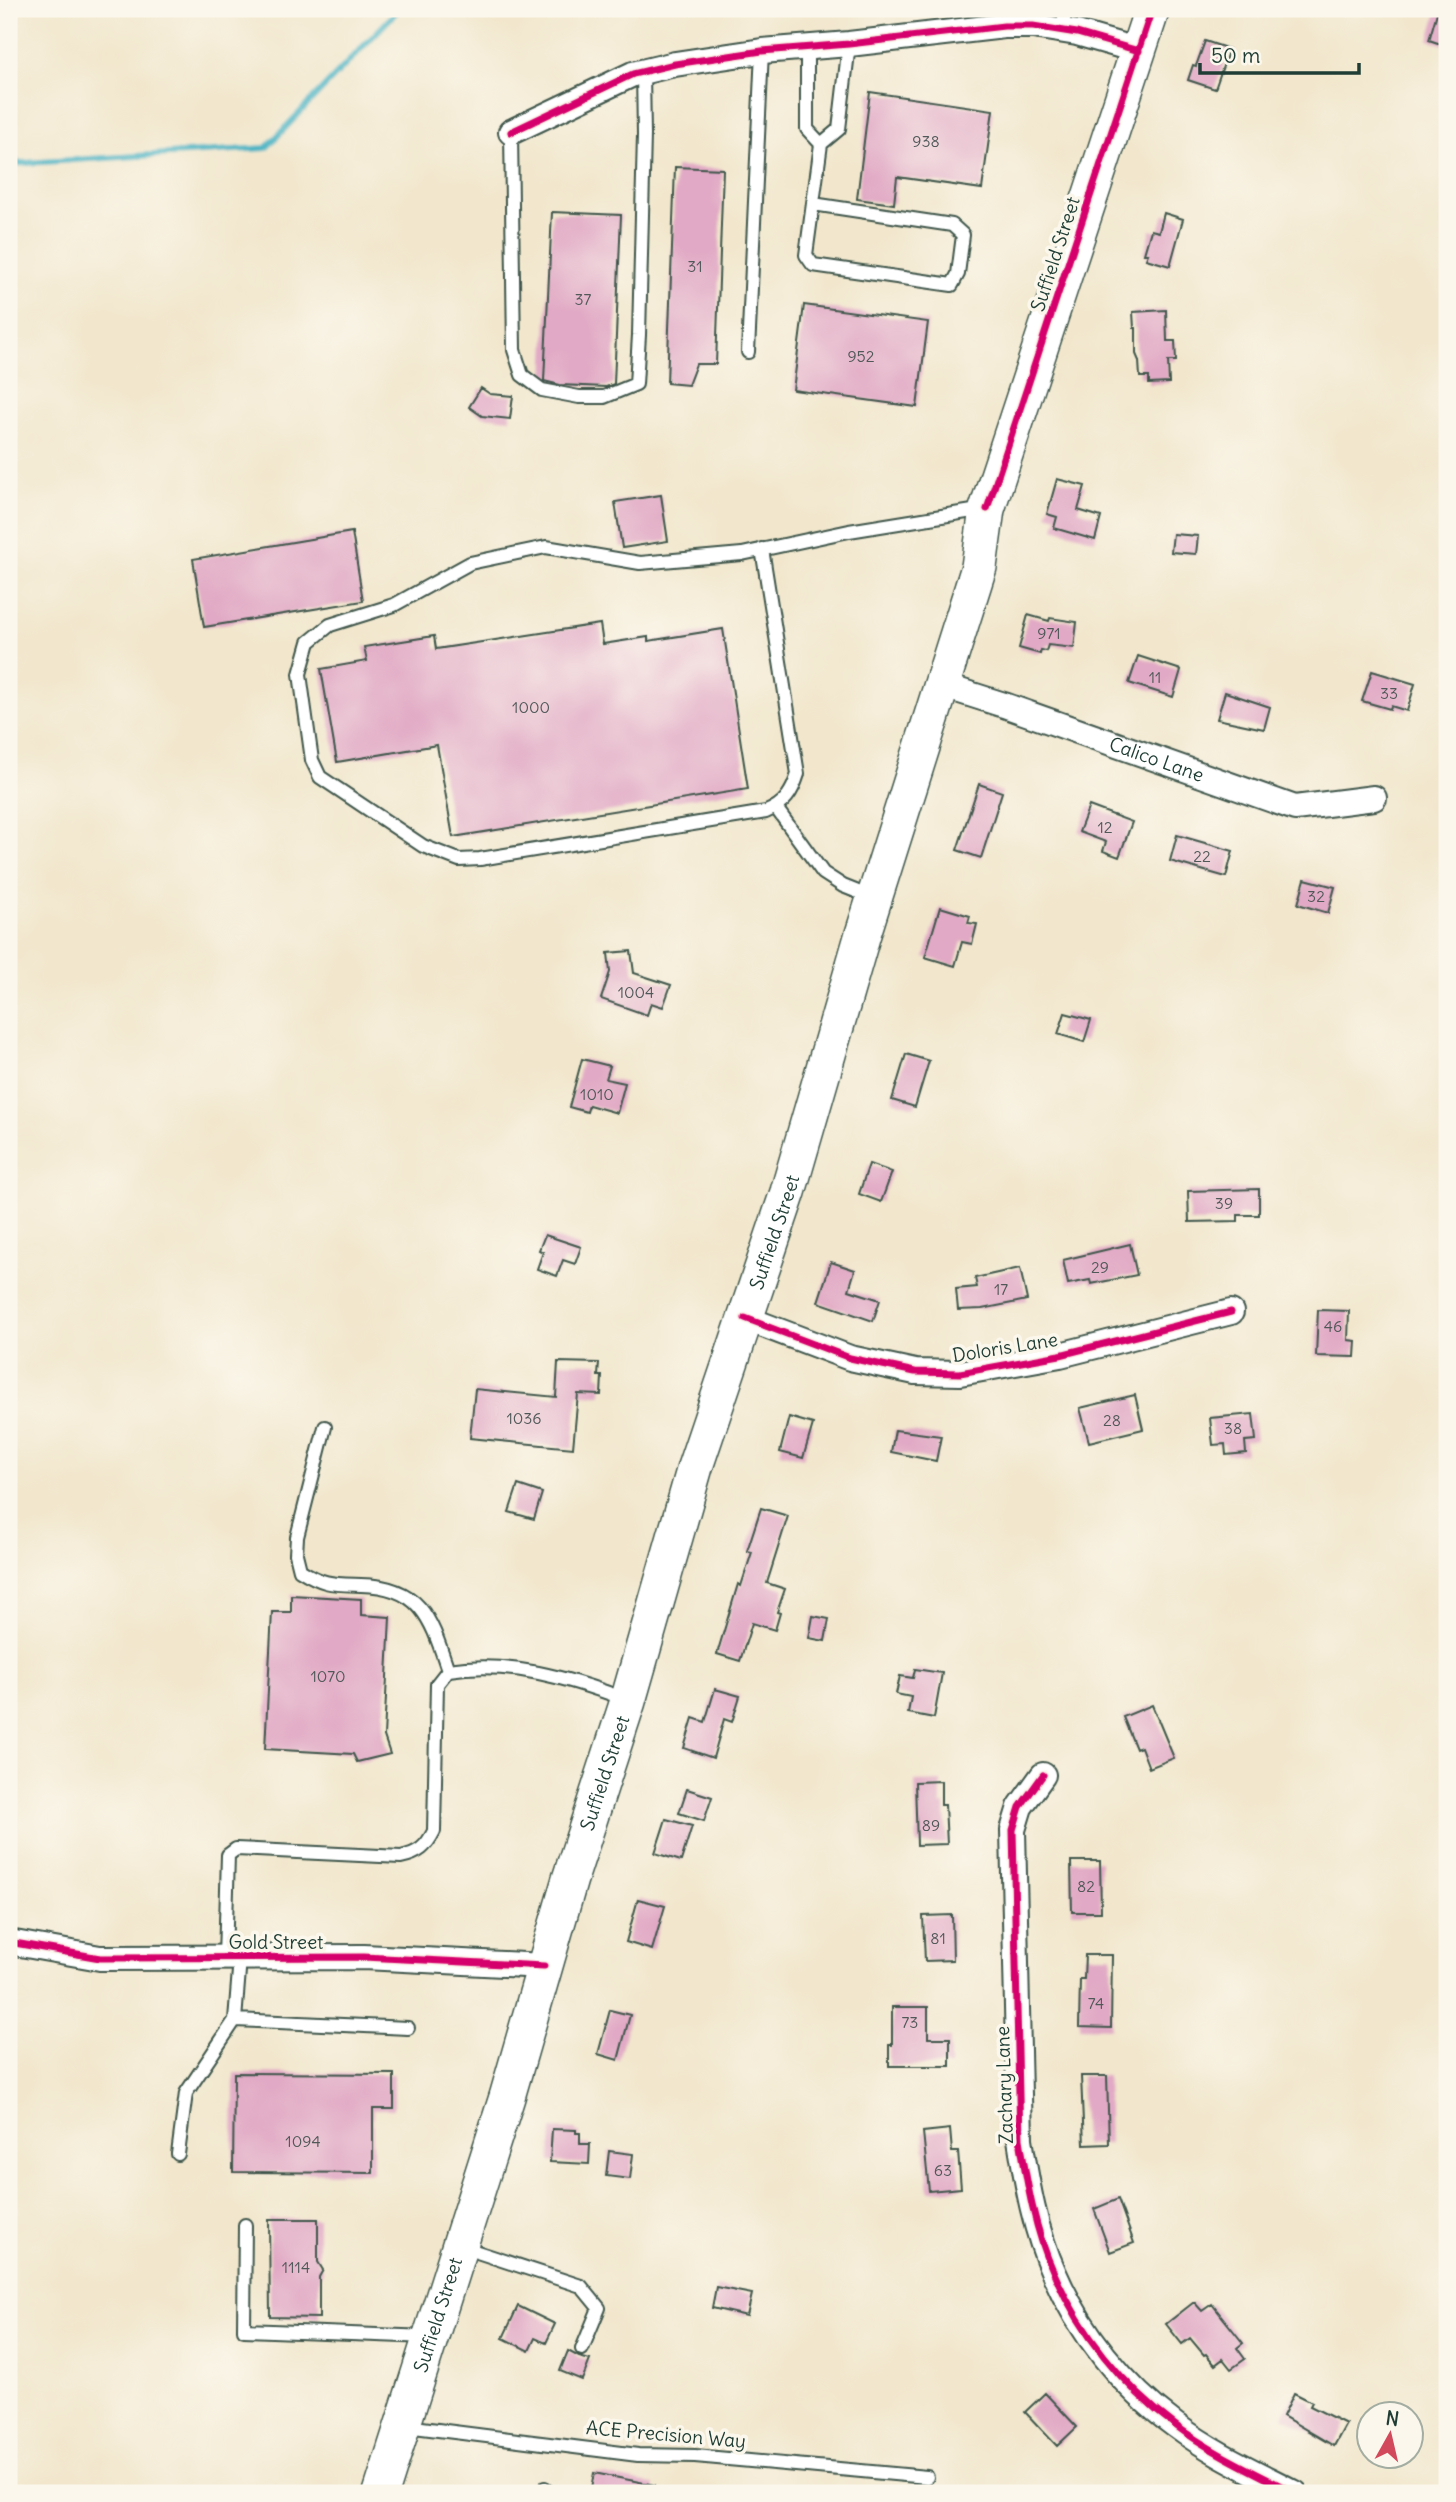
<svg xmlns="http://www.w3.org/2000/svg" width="1456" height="2502" font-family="Delius,sans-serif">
  <rect width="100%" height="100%" fill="#fbf7ec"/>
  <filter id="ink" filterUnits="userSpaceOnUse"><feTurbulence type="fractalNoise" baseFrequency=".0143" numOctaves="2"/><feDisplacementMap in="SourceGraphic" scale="14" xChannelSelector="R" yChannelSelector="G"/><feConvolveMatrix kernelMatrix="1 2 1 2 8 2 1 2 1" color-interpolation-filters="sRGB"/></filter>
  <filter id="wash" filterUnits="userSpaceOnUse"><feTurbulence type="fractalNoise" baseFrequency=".00686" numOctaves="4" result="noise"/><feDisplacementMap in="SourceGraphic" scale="28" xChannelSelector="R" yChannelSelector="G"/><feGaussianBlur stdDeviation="1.57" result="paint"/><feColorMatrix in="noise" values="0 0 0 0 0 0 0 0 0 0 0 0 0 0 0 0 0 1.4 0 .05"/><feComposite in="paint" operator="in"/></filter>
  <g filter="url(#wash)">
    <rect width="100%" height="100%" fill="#f2e7cd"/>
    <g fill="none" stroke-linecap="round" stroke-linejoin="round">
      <!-- stream -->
      <path stroke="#48b4c4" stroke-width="6" d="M9,164L266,148L399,9"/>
    </g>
    <g id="blocks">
      <!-- building -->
      <path fill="#e1a9c5" d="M1438,9H1447V46L1429,40Z
        M1205,41L1229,49L1215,89L1188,80L1193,65L1196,66Z
        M870,92L993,110L982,189L897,177L894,204L857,199Z
        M675,167L723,169L716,364H696L688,385L667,383Z
        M552,212L621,215L614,384L606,387L560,385L544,381Z
        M1164,213L1183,219L1170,266L1146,259L1148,254H1144L1151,230L1159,232Z
        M804,305L928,322L917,407L793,390Z
        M1166,310L1167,341H1175L1176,361H1168L1169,383L1149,384V377H1140L1139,361L1136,354V328H1134L1133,312Z
        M481,388L490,394L513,396L510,419L482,416L469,407Z
        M1057,479L1085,486L1078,510L1101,517L1095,540L1054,528L1057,517L1047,514Z
        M661,495L668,541L622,548L615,502Z
        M352,532L363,601L204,627L193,559Z
        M1173,534L1198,536L1196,554L1171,552Z
        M1028,615L1049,621L1050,618L1077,622L1074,648L1048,645L1046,651L1041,650L1040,654L1019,648Z
        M600,624L603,644L648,637V641L723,629L748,789L453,837L437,745L337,762L321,669L367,661L364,647L434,636L436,649Z
        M1138,656L1181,670L1173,697L1129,683Z
        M1372,671L1415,684L1407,711L1391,706L1390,709L1362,701Z
        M1225,692L1270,707L1264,729L1217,719Z
        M979,784L1002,792L981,858L957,850Z
        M1089,806L1132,822L1119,857L1103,851L1106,842L1079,832Z
        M1177,835L1233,851L1226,877L1170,861Z
        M1305,879L1335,887L1328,913L1298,904Z
        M940,907L970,916L968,923L977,924L972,944L962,942L955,966L925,957Z
        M631,951L634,973L671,985L663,1007L651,1003L647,1015L601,999L610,972L608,953Z
        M1065,1013L1091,1020L1084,1042L1058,1034Z
        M906,1054L929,1061L915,1107L892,1100Z
        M582,1059L610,1066L606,1079L625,1083L617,1113L589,1105L587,1112L569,1107Z
        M869,1164L892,1172L881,1202L859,1194Z
        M1259,1189V1215H1238V1221L1189,1222L1188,1191Z
        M545,1235L581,1247L575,1264L563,1260L557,1276L537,1269L543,1252L539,1250Z
        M1130,1244L1137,1275L1091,1284L1090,1280L1068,1284L1063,1260Z
        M831,1262L855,1270L849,1290L880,1300L873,1321L818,1302Z
        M1020,1268L1027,1300L982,1309L958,1310L956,1289L977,1287L975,1278Z
        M1318,1310L1349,1311L1348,1340L1356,1341L1355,1357L1316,1356Z
        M558,1362L599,1363L598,1376H602L601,1395L578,1394L573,1448L470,1438L475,1389L556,1397Z
        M1135,1395L1143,1429L1089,1442L1080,1408Z
        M1253,1414L1256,1440L1245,1441L1246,1453L1226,1455L1225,1444L1213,1445L1210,1418Z
        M789,1417L813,1424L803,1458L780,1452Z
        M895,1430L941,1436L936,1461L891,1452Z
        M518,1485L542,1493L534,1519L509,1512Z
        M761,1508L788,1516L767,1583L785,1589L777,1612L780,1613L775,1630L752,1623L740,1661L717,1654L738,1584L741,1586L752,1552L747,1551Z
        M291,1595L361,1599V1615L390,1617L384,1736L390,1754L357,1762L353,1754L265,1749L272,1612H291Z
        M813,1616L829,1619L825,1641L809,1638Z
        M915,1669L942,1673L934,1718L908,1713L911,1697L896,1694L900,1676L913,1678Z
        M715,1689L740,1696L732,1722L724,1719L713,1758L684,1748L693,1718L705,1722Z
        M1152,1705L1174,1758L1149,1768L1141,1747L1136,1749L1123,1717Z
        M941,1781V1805H945L947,1844L917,1845L915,1782Z
        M687,1789L712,1797L704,1821L679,1813Z
        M666,1819L692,1826L681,1861L655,1853Z
        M1071,1861H1100L1101,1912H1072Z
        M638,1899L665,1906L652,1950L626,1942Z
        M952,1915L953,1960L925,1961L923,1916Z
        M1085,1955H1112L1111,2028L1079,2027L1080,1979H1084Z
        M892,2007H928V2038H950V2066H889V2045H892Z
        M610,2010L630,2015L618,2060L598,2054Z
        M234,2073L394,2074V2109H373V2173L233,2172Z
        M1081,2076H1107L1109,2144L1084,2145Z
        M552,2129L576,2130V2133H580V2144H590L589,2164L550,2162Z
        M950,2129L952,2152H958L961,2188L929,2191L923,2132Z
        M609,2151L633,2154L630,2179L606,2176Z
        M1118,2199L1134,2243L1110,2252L1094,2209Z
        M269,2219H318V2262L323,2270L319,2277V2318L270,2317Z
        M716,2287L752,2294L747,2316L712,2308Z
        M1194,2302L1202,2311L1212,2304L1243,2343L1237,2348L1245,2359L1231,2369L1223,2359L1215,2365L1206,2354L1204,2355L1190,2338L1182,2344L1166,2324Z
        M518,2306L555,2324L546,2343L535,2338L529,2351L503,2338Z
        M568,2351L579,2357L590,2360L582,2380L560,2371Z
        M1045,2393L1077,2427L1057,2446L1025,2412Z
        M1294,2393L1312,2402L1310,2406L1346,2424L1334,2446L1283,2416Z
        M594,2473L655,2485L654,2493H590Z"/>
    </g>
  </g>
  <g filter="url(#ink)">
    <use href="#blocks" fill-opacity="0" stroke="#3f564b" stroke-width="2"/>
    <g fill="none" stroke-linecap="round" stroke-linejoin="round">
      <defs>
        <path id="service" d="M1063,30L1065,9
          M807,46V129L821,144L839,129L849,44
          M511,132L514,350L522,375L542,390L579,397H604L636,384L639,335L644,135L643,71
          M813,204L952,225L963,235L958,274L952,285L813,265L806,255L821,144
          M748,352L762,51
          M762,549L798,774C792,793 785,804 766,812L480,859L459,860L423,846L320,777L312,760L300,674L309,642L330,625L394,605L470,563L546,547L640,563L742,554L849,531L985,509
          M776,808L823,873L843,886L873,898
          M325,1427L297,1537L296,1554L300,1570C324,1585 332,1584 361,1585C422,1586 431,1620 448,1670
          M225,1958L228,1855L236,1849L401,1857C419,1853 426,1847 434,1831L437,1684L448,1670C509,1660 568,1678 625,1699
          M240,1958L235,2020L408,2028
          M178,2154L186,2093L235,2020
          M245,2225L244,2330L429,2337
          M462,2247L581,2286L599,2308L582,2349
          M406,2426L638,2455L695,2456L927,2477
          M544,2493L545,2488"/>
        <g id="minor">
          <path d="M511,132L633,74L675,64L762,51L849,44L1004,26H1033L1077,33L1139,51"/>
          <path id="s1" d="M941,685L1004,705L1295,808L1374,798"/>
          <path d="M745,1318L850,1358L915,1372L960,1373L1060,1355L1231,1312"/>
          <path d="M1043,1775L1020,1807L1013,1830L1020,2139C1027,2184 1035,2231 1054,2273C1079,2331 1123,2387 1175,2425C1212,2453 1254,2472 1295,2493"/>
          <path d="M9,1942L100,1958L364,1957L544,1966"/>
        </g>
        <g id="secondary">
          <path id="s2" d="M381,2493L507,2097L570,1879L628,1701L695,1467L788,1192L862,937L979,567L987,509L1152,9"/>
        </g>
      </defs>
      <!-- service casing -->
      <use href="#service" stroke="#3f564b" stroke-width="16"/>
      <!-- minor casing -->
      <use href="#minor" stroke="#3f564b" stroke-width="28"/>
      <!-- secondary casing -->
      <use href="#secondary" stroke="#3f564b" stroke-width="38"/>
      <!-- service -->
      <use href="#service" stroke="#fff" stroke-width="12"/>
      <!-- minor -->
      <use href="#minor" stroke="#fff" stroke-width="24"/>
      <!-- secondary -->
      <use href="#secondary" stroke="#fff" stroke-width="35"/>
      <defs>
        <path id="cycleway" d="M511,132L633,74L675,64L762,51L849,44L1004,26H1033L1077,33L1139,51
          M987,509L1152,9
          M745,1318L850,1358L915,1372L960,1373L1060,1355L1231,1312
          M1043,1775L1020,1807L1013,1830L1020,2139C1027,2184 1035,2231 1054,2273C1079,2331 1123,2387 1175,2425C1212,2453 1254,2472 1295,2493
          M9,1942L100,1958L364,1957L544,1966"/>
      </defs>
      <!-- cycleway casing -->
      <use href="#cycleway" stroke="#fbf7ec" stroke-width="11"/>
      <!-- cycleway -->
      <use href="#cycleway" stroke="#d6006c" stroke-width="7"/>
    </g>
  </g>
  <g text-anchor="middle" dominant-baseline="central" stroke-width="7" stroke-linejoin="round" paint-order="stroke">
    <!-- number labels -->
    <g font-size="16" fill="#505858">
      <text x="926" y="141">938</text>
      <text x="695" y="266">31</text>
      <text x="583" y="299">37</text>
      <text x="861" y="356">952</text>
      <text x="1049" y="633">971</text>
      <text x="1155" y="677">11</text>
      <text x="1389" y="693">33</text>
      <text x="531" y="707">1000</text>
      <text x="1105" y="827">12</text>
      <text x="1202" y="856">22</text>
      <text x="1316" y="896">32</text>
      <text x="636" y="992">1004</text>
      <text x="597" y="1094">1010</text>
      <text x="1224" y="1203">39</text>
      <text x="1100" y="1267">29</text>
      <text x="1001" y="1289">17</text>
      <text x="1333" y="1326">46</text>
      <text x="524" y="1418">1036</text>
      <text x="1112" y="1420">28</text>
      <text x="1233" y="1428">38</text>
      <text x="328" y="1676">1070</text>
      <text x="931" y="1825">89</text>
      <text x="1086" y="1886">82</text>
      <text x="938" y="1938">81</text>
      <text x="1096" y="2003">74</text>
      <text x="910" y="2022">73</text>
      <text x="303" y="2141">1094</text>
      <text x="943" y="2170">63</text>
      <text x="296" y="2267">1114</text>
    </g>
    <!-- street labels -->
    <g font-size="19" fill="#1f3d34" stroke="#fbf7ec">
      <text transform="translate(1055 254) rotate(-72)">Suffield Street</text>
      <text stroke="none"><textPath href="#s1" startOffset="228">Calico Lane</textPath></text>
      <text stroke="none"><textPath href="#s2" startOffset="1321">Suffield Street</textPath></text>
      <text transform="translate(1005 1347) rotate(-9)">Doloris Lane</text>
      <text stroke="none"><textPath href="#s2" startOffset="754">Suffield Street</textPath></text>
      <text x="276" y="1942">Gold Street</text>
      <text transform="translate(1004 2085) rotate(-92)">Zachary Lane</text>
      <text stroke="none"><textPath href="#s2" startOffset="187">Suffield Street</textPath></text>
      <text transform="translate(666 2434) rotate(5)">ACE Precision Way</text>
    </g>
  </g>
  <!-- margin -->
  <rect width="1456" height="2502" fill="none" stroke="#fbf7ec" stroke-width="35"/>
  <!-- north arrow -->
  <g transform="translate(1390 2435) rotate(8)"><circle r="33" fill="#fbf7ec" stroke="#a3ada2" stroke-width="2"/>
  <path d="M0-5L12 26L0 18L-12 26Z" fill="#d1495b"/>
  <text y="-10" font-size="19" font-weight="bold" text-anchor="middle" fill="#1f3d34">N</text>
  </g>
  <!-- scale -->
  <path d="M1200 63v10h159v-10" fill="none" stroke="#1f3d34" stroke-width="3.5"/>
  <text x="1211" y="63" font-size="21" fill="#1f3d34" stroke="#fbf7ec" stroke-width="5" paint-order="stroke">50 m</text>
</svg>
